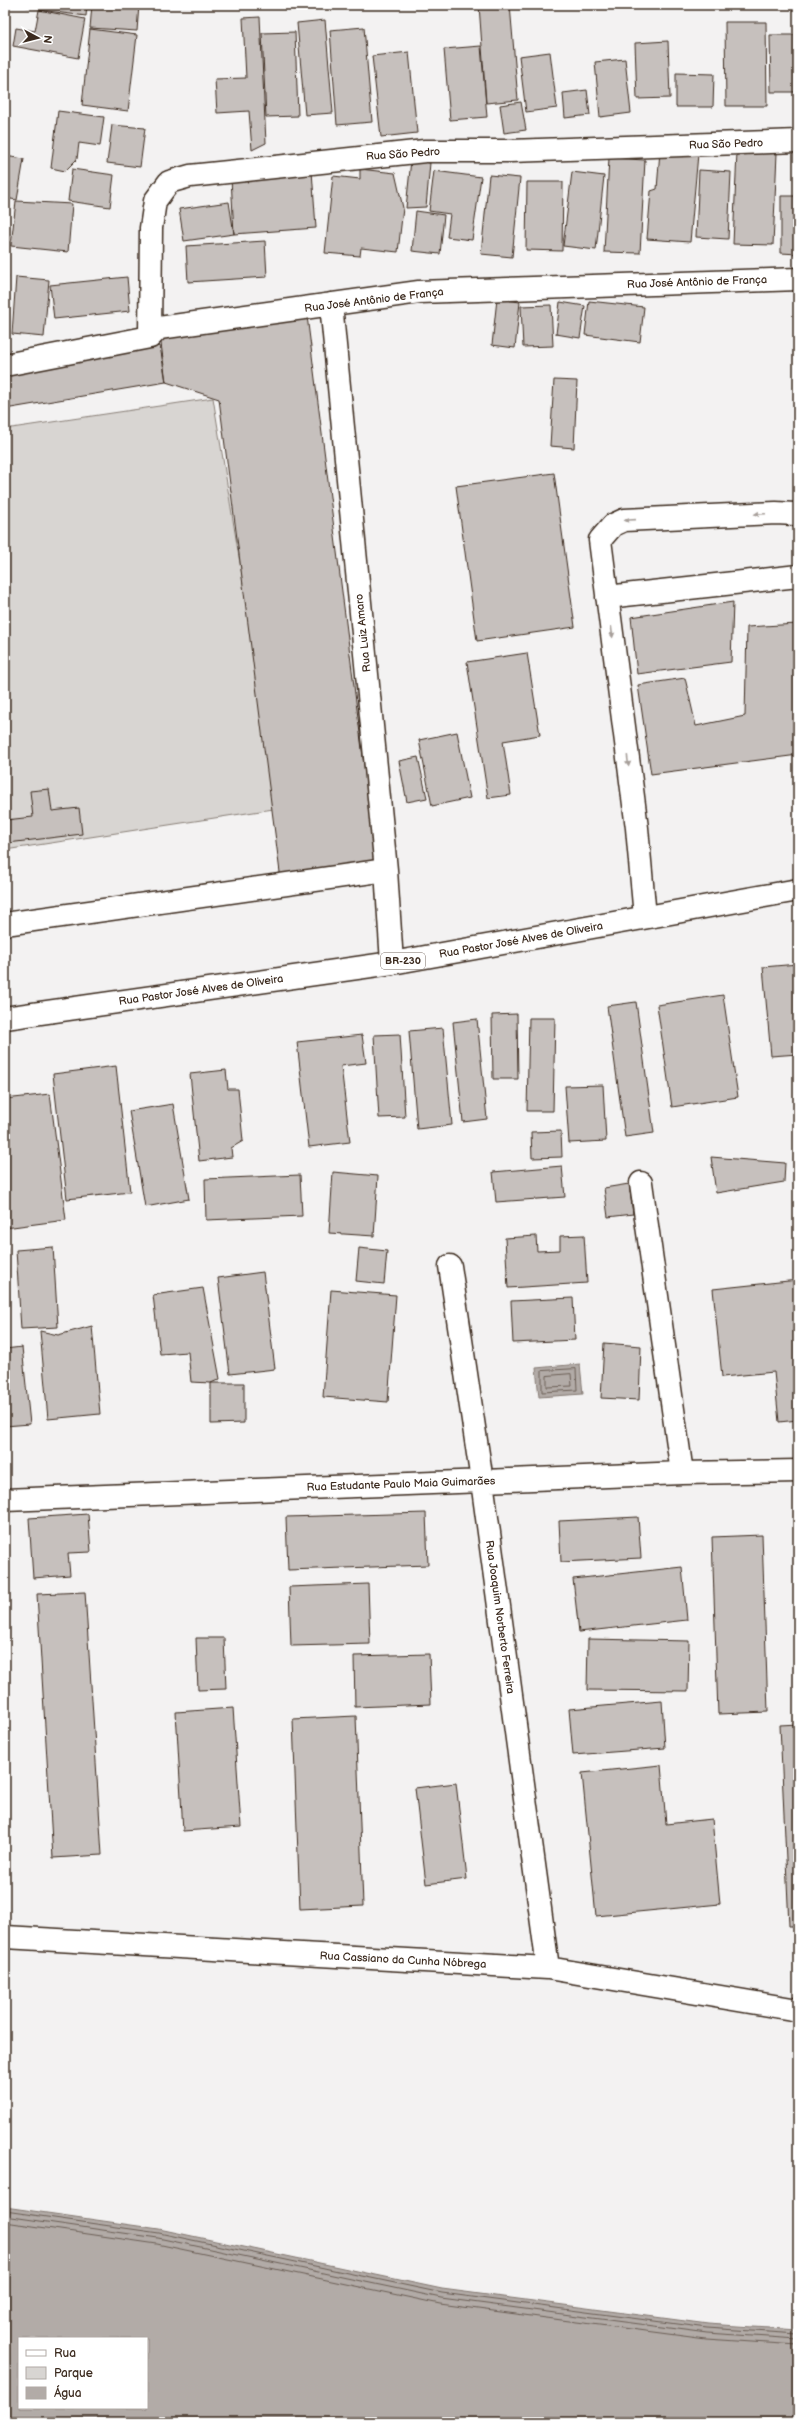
<svg xmlns="http://www.w3.org/2000/svg" width="803" height="2427" font-family="'Balsamiq Sans',sans-serif">
  <rect width="100%" height="100%" fill="#f3f2f2"/>
  <filter id="ink" filterUnits="userSpaceOnUse"><feTurbulence type="fractalNoise" baseFrequency=".025" numOctaves="2"/><feDisplacementMap in="SourceGraphic" scale="8" xChannelSelector="R" yChannelSelector="G"/><feConvolveMatrix kernelMatrix="1 2 1 2 8 2 1 2 1" color-interpolation-filters="sRGB"/></filter>
  <g filter="url(#ink)">
    <!-- green -->
    <path fill="#d8d5d2" stroke="#8a8078" d="M213,398L280,808L5,850V429Z"/>
    <!-- water -->
    <path fill="#b2aba7" stroke="#827770" fill-rule="evenodd" d="M580,1364L583,1394L539,1397L536,1368Z
      M5,2207L159,2229L442,2289L708,2324L798,2330V2422H5ZM19,2338H147V2408H19Z"/>
    <g fill="none" stroke-linecap="round" stroke-linejoin="round">
      <!-- shore -->
      <path stroke="#6b5e55" stroke-width="1" d="M576,1369L577,1390L542,1392V1371Z
        M571,1374L572,1386L547,1387V1376Z
        M5,2211L159,2233L442,2293L707,2328L798,2334
        M5,2216L158,2238L441,2298L707,2333L798,2339
        M5,2222L157,2244L440,2304L706,2339L798,2345"/>
    </g>
    <!-- building -->
    <path fill="#c6c0bd" stroke="#3b2a1e" d="M12,5H39L38,8Z
      M40,5H87L86,16L40,10Z
      M92,5H139L137,31L90,28Z
      M479,5H510L518,100L486,103Z
      M39,10L85,19L78,58L13,46L16,28L35,31Z
      M260,17L266,143L252,150L249,111L217,113L215,79L246,78L243,18Z
      M325,20L333,113L305,115L297,23Z
      M725,22H766L767,106H726Z
      M364,27L372,122L337,125L330,30Z
      M90,29L137,35L128,111L82,105Z
      M295,32L298,116L266,117L262,33Z
      M770,35H798V92H771Z
      M668,41L670,98L637,99L635,43Z
      M481,46L487,117L450,120L444,49Z
      M409,52L417,133L381,137L372,56Z
      M550,52L557,108L526,112L519,56Z
      M625,59L631,113L600,117L595,62Z
      M676,73L714,74L713,107H676Z
      M587,90L590,115L565,118L563,93Z
      M521,102L526,130L504,133L500,105Z
      M58,111L104,117L100,146L79,143L77,159L65,171L51,168Z
      M112,125L145,128L140,167L107,163Z
      M660,151L698,154L690,242L647,239L651,191L657,189Z
      M737,152L777,153L773,245L733,244Z
      M5,156L24,159L17,200L5,198Z
      M609,158L645,160L640,253L604,252Z
      M411,160L430,163L426,207L406,208Z
      M72,169L114,175L110,207L68,201Z
      M360,169L395,173L403,208L398,252L361,248L360,256L325,253L333,176L360,179Z
      M699,170L731,172L728,239L696,237Z
      M312,171L316,228L234,234L231,178Z
      M434,171L481,177L472,240L447,237L450,214L429,211Z
      M572,172L604,176L596,250L563,246Z
      M489,175L520,178L512,257L481,254Z
      M527,182H563L562,251L526,250Z
      M781,196H798V254L781,253Z
      M16,201L72,204L68,252L11,246Z
      M229,202L234,234L184,241L179,209Z
      M416,211L444,215L440,254L412,251Z
      M265,241L267,277L188,282L186,246Z
      M5,276H8L5,300Z
      M16,277L49,280L44,337L12,334Z
      M127,277L130,311L54,319L50,285Z
      M497,299L520,302L515,348L492,345Z
      M589,301L644,307L640,342L585,335Z
      M560,302L585,306L580,338L556,334Z
      M551,305L553,346L523,347L521,306Z
      M306,308L377,867L281,880L219,399L166,382L159,328Z
      M160,346L166,382L5,409V372Z
      M554,380L577,381L574,448L550,446Z
      M554,473L575,627L477,641L456,486Z
      M733,602L731,662L637,674L631,617Z
      M797,624L798,755L651,774L638,685L685,678L696,726L745,716L747,627Z
      M527,653L540,735L503,741L511,795L488,798L467,662Z
      M457,732L470,798L432,806L419,740Z
      M418,757L427,798L407,802L399,761Z
      M49,789L52,811L79,808L82,834L8,843L6,820L33,817L30,791Z
      M798,964V1054L771,1056L763,967Z
      M723,995L738,1097L672,1107L657,1005Z
      M636,1002L654,1133L625,1137L607,1006Z
      M517,1014L518,1079H493L492,1015Z
      M529,1018H555L553,1111H527Z
      M477,1019L487,1119L463,1122L453,1022Z
      M443,1028L452,1125L417,1129L409,1031Z
      M400,1034L405,1117L379,1118L374,1035Z
      M362,1035L366,1063L341,1066L350,1142L309,1147L297,1042Z
      M116,1066L130,1192L67,1199L53,1074Z
      M226,1070L228,1089H238L243,1141L231,1148L232,1157L199,1161L190,1074Z
      M603,1085L606,1141L569,1143L565,1086Z
      M50,1094L66,1220L5,1228V1099Z
      M173,1104L189,1199L145,1207L129,1111Z
      M561,1131L562,1157L532,1158L531,1132Z
      M711,1157L785,1163L784,1182L716,1193Z
      M562,1166L565,1197L496,1202L493,1172Z
      M333,1172L378,1176L374,1236L329,1233Z
      M300,1175L302,1216L206,1220L205,1179Z
      M629,1184L633,1214L608,1217L604,1188Z
      M584,1235L587,1283L508,1288L505,1238L536,1236L537,1251L560,1250V1236Z
      M5,1247H7L9,1303H5Z
      M53,1247L58,1327L21,1329L16,1250Z
      M359,1248L387,1251L384,1284L356,1281Z
      M263,1272L275,1369L230,1374L218,1278Z
      M798,1280V1420L779,1422L774,1372L722,1377L713,1289Z
      M203,1288L220,1379L211,1383L191,1382L188,1352L160,1354L153,1295Z
      M331,1290L396,1295L388,1402L323,1397Z
      M573,1298L575,1340L513,1343L511,1301Z
      M92,1326L100,1414L48,1419L40,1331L58,1335Z
      M604,1343L641,1346L639,1400L601,1398Z
      M22,1347L30,1424L5,1426V1349Z
      M211,1383H244V1423L211,1424Z
      M426,1513L428,1565L288,1570L286,1517Z
      M88,1514L91,1552L68,1553L70,1575L33,1578L29,1518Z
      M638,1517L641,1558L561,1562L559,1521Z
      M762,1535L768,1712L718,1714L712,1537Z
      M682,1567L687,1620L579,1632L573,1579Z
      M368,1584L370,1644L291,1646L289,1587Z
      M85,1592L102,1855L53,1858L37,1594Z
      M196,1638H224L226,1689L198,1690Z
      M588,1639L689,1641L688,1691L587,1690Z
      M429,1654L431,1704L355,1707L354,1656Z
      M662,1701L665,1748L573,1755L569,1709Z
      M233,1708L241,1827L183,1831L176,1712Z
      M356,1716L363,1906L300,1909L293,1719Z
      M798,1724V1926H789L780,1725Z
      M661,1765L666,1824L712,1819L720,1904L596,1916L582,1773Z
      M456,1783L467,1879L426,1884L415,1788Z"/>
    <g fill="none" stroke-linecap="round" stroke-linejoin="round">
      <defs>
        <path id="minor" d="M331,304L386,870L392,963
          M150,337L151,228L155,201L169,182L190,176L425,151H510L798,141
          M5,365L150,337L159,328L419,292L798,279
          M607,597L798,576
          M645,917L637,828L600,540L613,525L624,520L776,513L795,514L798,516
          M5,924L386,870
          M641,1183L682,1473
          M450,1266L482,1481L548,1968
          M5,1500L682,1473L798,1471
          M5,1937L548,1968L798,2010"/>
        <path id="major" d="M5,1018L392,963L798,890"/>
      </defs>
      <!-- minor casing -->
      <use href="#minor" stroke="#3b2a1e" stroke-width="25"/>
      <!-- major casing -->
      <use href="#major" stroke="#3b2a1e" stroke-width="25"/>
      <!-- minor -->
      <use href="#minor" stroke="#fff" stroke-width="22"/>
      <!-- major -->
      <use href="#major" stroke="#fff" stroke-width="22"/>
    </g>
    <!-- one-way arrows -->
    <defs><path id="oneway-solid" d="M-6-.8H1V-3.2L6.5 0L1 3.2V.8H-6Z"/></defs>
    <g fill="#a79f9a">
      <use href="#oneway-solid" transform="translate(760 514) rotate(177)"/>
      <use href="#oneway-solid" transform="translate(630 520) rotate(176)"/>
      <use href="#oneway-solid" transform="translate(612 632) rotate(83)"/>
      <use href="#oneway-solid" transform="translate(628 761) rotate(83)"/>
    </g>
  </g>
  <g text-anchor="middle" dominant-baseline="central" stroke-width="4" stroke-linejoin="round" paint-order="stroke">
    <!-- shield labels -->
    <rect fill="#fff" stroke="#766a62" stroke-width="1" x="381" y="953" width="44" height="16" rx="3"/>
    <g font-size="10" font-weight="bold" fill="#3b2a1e">
      <text x="403" y="961">BR-230</text>
    </g>
    <!-- street labels -->
    <g font-size="11" fill="#3b2a1e" stroke="#fff">
      <text transform="translate(726 144) rotate(-2)">Rua São Pedro</text>
      <text transform="translate(403 154) rotate(-4)">Rua São Pedro</text>
      <text transform="translate(697 282) rotate(-2)">Rua José Antônio de França</text>
      <text transform="translate(374 300) rotate(-7)">Rua José Antônio de França</text>
      <text transform="translate(363 633) rotate(-96)">Rua Luiz Amaro</text>
      <text transform="translate(521 940) rotate(-10)">Rua Pastor José Alves de Oliveira</text>
      <text transform="translate(201 990) rotate(-8)">Rua Pastor José Alves de Oliveira</text>
      <text transform="translate(401 1484) rotate(-2)">Rua Estudante Paulo Maia Guimarães</text>
      <text transform="translate(500 1617) rotate(82)">Rua Joaquim Norberto Ferreira</text>
      <text transform="translate(403 1960) rotate(3)">Rua Cassiano da Cunha Nóbrega</text>
    </g>
  </g>
  <!-- margin -->
  <rect width="803" height="2427" fill="none" stroke="#fff" stroke-width="20"/>
  <rect x="10" y="10" width="783" height="2407" fill="none" stroke="#3b2a1e" stroke-width="1.5" filter="url(#ink)"/>
  <!-- legend -->
  <rect x="18" y="2337" width="130" height="72" fill="#ffffff" stroke="#b1aaa5"/>
  <rect x="26" y="2350" width="20" height="6" fill="#ffffff" stroke="#b1aaa5"/>
  <text x="54" y="2357" font-size="12" fill="#3b2a1e">Rua</text>
  <rect x="26" y="2367" width="20" height="12" fill="#d8d5d2" stroke="#b1aaa5"/>
  <text x="54" y="2377" font-size="12" fill="#3b2a1e">Parque</text>
  <rect x="26" y="2387" width="20" height="12" fill="#b2aba7" stroke="#b1aaa5"/>
  <text x="54" y="2397" font-size="12" fill="#3b2a1e">Água</text>
  <!-- north arrow -->
  <g transform="translate(38 38) rotate(97)" stroke="#ffffff" stroke-width="3" paint-order="stroke">
  <path d="M0-3L7 15L0 10L-7 15Z" fill="#3b2a1e"/>
  <text y="-6" font-size="11" font-weight="bold" text-anchor="middle" fill="#3b2a1e">N</text>
  </g>
</svg>
